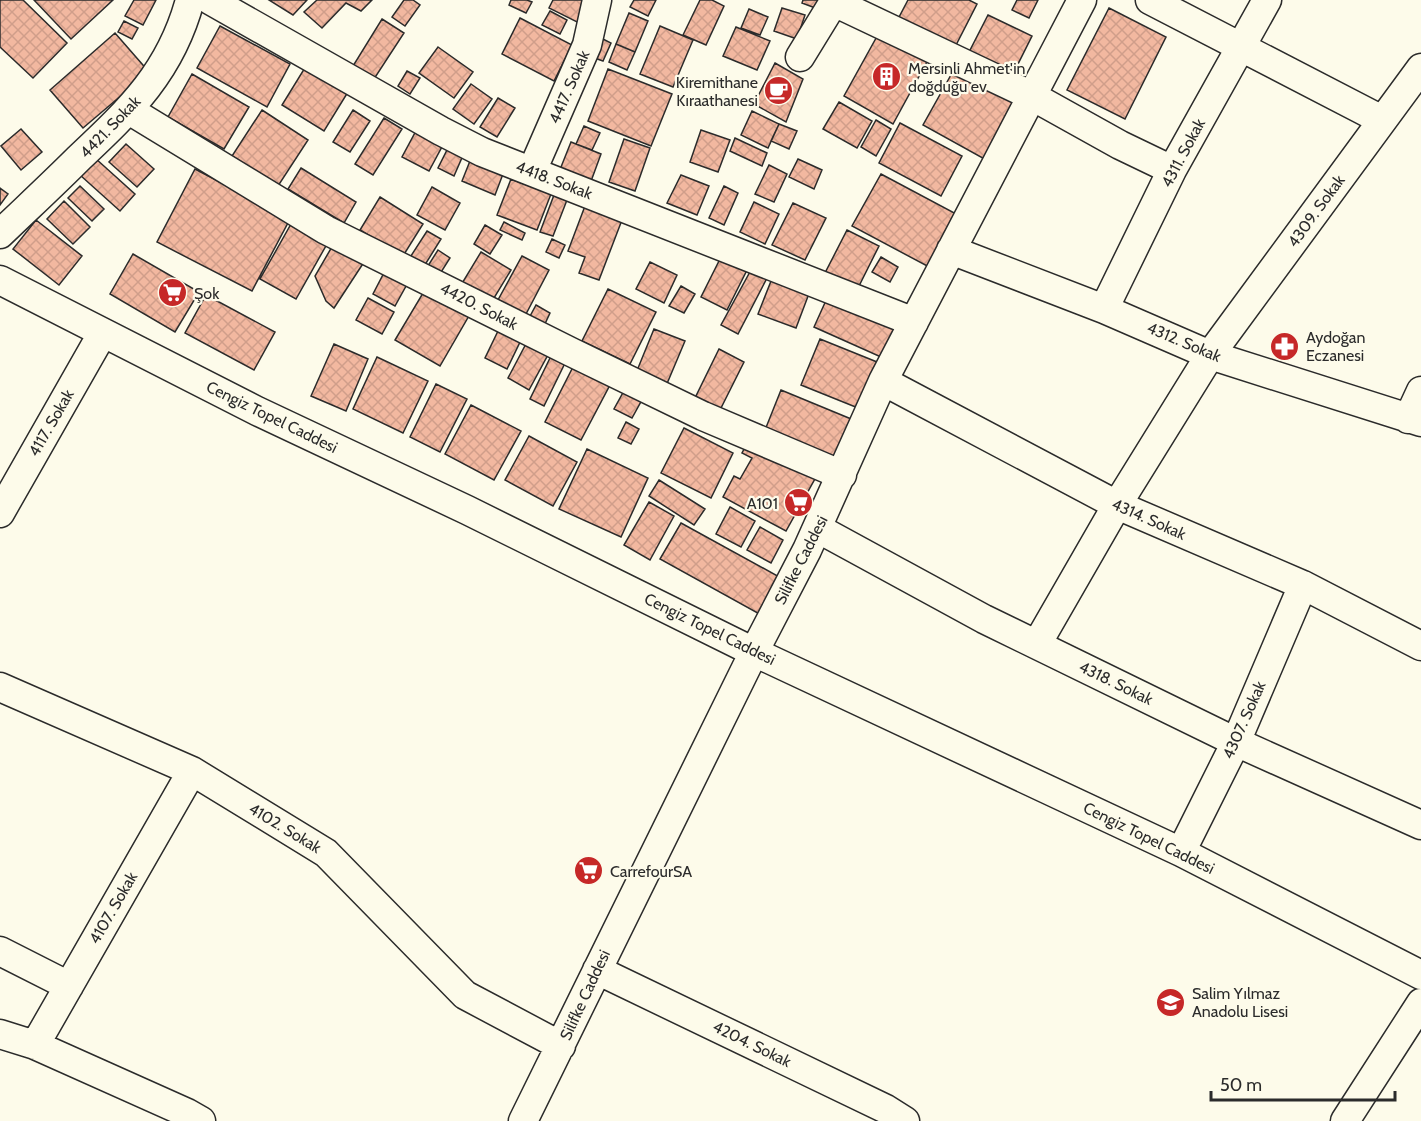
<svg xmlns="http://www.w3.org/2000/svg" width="1421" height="1121" font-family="Cabin,sans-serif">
  <defs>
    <pattern id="building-cross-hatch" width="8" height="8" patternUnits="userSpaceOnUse" patternTransform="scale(1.5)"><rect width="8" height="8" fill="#f2b8a0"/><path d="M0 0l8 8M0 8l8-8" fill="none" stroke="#d09e8a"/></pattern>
  </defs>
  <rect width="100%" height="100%" fill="#fdfbea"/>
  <!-- building -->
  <path fill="url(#building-cross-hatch)" stroke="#2b2b2b" stroke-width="1.5" d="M0,0H23L67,43L33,78L0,47Z
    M34,0H113L71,39Z
    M134,0H156L143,25L125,16Z
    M269,0H307L293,15Z
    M317,0H372L361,11L346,3L322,28L304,12Z
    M404,0H413L420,5L405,26L392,17Z
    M511,0H527L532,2L526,13L509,5Z
    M553,0H588L583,25L549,8Z
    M634,0H656L648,16L630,7Z
    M700,0H712L724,6L706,45L683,35Z
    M803,0H821L818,9L802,3Z
    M908,0H969L977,4L954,49L897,21Z
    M1017,0H1038L1029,18L1012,10Z
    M782,8L805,15L797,39L774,31Z
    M1109,8L1166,37L1125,119L1067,90Z
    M749,9L768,17L760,35L741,28Z
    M550,11L567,20L560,34L542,25Z
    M629,13L648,21L635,52L616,44Z
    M988,15L1032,36L1009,82L965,60Z
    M520,18L572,45L554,81L502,54Z
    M382,19L404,33L374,79L353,66Z
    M124,21L138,28L132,39L118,32Z
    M220,26L290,64L267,107L197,68Z
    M660,26L693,40L673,87L640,74Z
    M736,27L770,41L757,70L723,56Z
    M880,31L929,58L893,124L844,96Z
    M115,33L149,72L83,128L50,90Z
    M597,36L611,43L603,61L589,56Z
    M616,44L635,52L627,70L609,62Z
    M438,47L473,72L454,98L419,73Z
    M775,63L803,79L786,122L754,104Z
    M306,66L348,92L324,131L282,105Z
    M956,66L1021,102L988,161L923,125Z
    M608,69L672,94L651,146L588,121Z
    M407,71L420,78L410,94L398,86Z
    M192,74L249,107L224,149L168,117Z
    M471,84L492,99L474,124L453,109Z
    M498,98L515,108L497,137L480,127Z
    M839,102L872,121L857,148L823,129Z
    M262,110L308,140L278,186L232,156Z
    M353,110L370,121L350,152L333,142Z
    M752,111L779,124L768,148L741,135Z
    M384,118L402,129L373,175L355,164Z
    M876,120L891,129L876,156L861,147Z
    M900,123L962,156L941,196L879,163Z
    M779,124L797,131L789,149L771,141Z
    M584,126L600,133L592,150L576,144Z
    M21,129L42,152L21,170L1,146Z
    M417,129L444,143L429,171L402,157Z
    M701,130L730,140L718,172L690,162Z
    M735,138L767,153L762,166L730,151Z
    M624,139L650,148L635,191L609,182Z
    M571,142L601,154L590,184L559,172Z
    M126,144L154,169L137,187L109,162Z
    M449,146L464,153L454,176L438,168Z
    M95,158L135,194L120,211L80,175Z
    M798,159L822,170L814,189L789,177Z
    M470,161L503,174L495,195L462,181Z
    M769,165L787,174L774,202L755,194Z
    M301,168L356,202L344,223L288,189Z
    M195,169L290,219L252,291L157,242Z
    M881,174L960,216L931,268L852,226Z
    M681,175L709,186L697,215L667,203Z
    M511,179L551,194L537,230L497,215Z
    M80,186L104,209L92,221L68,198Z
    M724,186L738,193L724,225L709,218Z
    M432,187L460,203L445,230L417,215Z
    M0,188L8,194L0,205Z
    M554,195L567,200L553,236L540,232Z
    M380,197L423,224L403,256L360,230Z
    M64,201L90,227L73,244L47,219Z
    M754,202L779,214L765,244L740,232Z
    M793,203L826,218L805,260L772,245Z
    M585,206L622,220L599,280L579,273L585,257L568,251Z
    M36,220L82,256L59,285L13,249Z
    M504,222L525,233L522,240L500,230Z
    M291,224L327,244L296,299L260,279Z
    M485,225L502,235L490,254L474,244Z
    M847,230L879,246L857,290L825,273Z
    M427,231L441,239L423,268L409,259Z
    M552,239L565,245L559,258L546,252Z
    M333,245L366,259L334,308L326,301L315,276Z
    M438,250L450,258L438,277L426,269Z
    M481,252L511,270L491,303L461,285Z
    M133,254L199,292L175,332L110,294Z
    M722,255L748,268L727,310L701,297Z
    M522,256L549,270L526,314L498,300Z
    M881,257L898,267L890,282L872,272Z
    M650,262L677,275L664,303L636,289Z
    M388,265L411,277L395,306L373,294Z
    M751,270L767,278L738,334L721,325Z
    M773,276L810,291L796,328L758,314Z
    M681,286L695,294L684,313L669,306Z
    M426,288L470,314L440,366L395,340Z
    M608,289L656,312L630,364L582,341Z
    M206,295L275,332L254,370L185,333Z
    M828,296L895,327L881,357L814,327Z
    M368,298L394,312L382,334L356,320Z
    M536,305L550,313L543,328L528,320Z
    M499,329L521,340L507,369L485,358Z
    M654,329L685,341L666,386L636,373Z
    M820,339L882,364L863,410L801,385Z
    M528,340L550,351L529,390L508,378Z
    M334,344L368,359L346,411L311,396Z
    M719,349L744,362L720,410L695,398Z
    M552,354L566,361L544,406L530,399Z
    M377,357L428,381L403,433L353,409Z
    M574,365L611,383L581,440L545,422Z
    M436,384L467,399L440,452L410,437Z
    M625,389L643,398L632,418L614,409Z
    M781,390L856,421L839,461L765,430Z
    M471,405L521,431L494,480L445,454Z
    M626,422L639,429L631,444L618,438Z
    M684,428L733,453L711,498L661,473Z
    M529,436L577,462L553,506L505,480Z
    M749,440L816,477L786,531L723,497L734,476L740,479L752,458L742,453Z
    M587,449L648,478L621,537L559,509Z
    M659,480L705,509L694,525L649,496Z
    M649,502L674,516L650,560L624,545Z
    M730,507L755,521L741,547L716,534Z
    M681,523L783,579L763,616L660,559Z
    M760,527L783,540L771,563L747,550Z"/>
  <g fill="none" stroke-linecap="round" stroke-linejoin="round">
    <defs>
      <path id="minor" d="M210,0L441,131L482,152L914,322
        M1150,0L1382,120
        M834,2L1032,96L1120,145L1172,170
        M800,57L835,0
        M129,110L326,230L571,352L703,416L842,475
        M532,171L587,45L597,0
        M0,234C26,209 53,184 79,158C131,109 171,71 190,0
        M951,250L1104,309L1210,355L1421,422
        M0,280L257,411L467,510L754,652L1181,852L1421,975
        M1104,309L1172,170L1267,0
        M883,381L1117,505L1303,585L1421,646
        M1408,419L1421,391
        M0,513L102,334
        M817,528L984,619L1236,742L1421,825
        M1037,644L1117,505L1210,355L1421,68
        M0,687L192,771L326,853L465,995L561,1046
        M1181,852L1236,742L1303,585
        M0,951L69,986
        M597,970L886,1109L905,1121
        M0,1034L35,1045L187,1113L201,1121
        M35,1045L192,771
        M523,1121L754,652L807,550L883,381L1082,0
        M1345,1121L1421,1003"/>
    </defs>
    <!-- minor casing -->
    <use href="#minor" stroke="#2b2b2b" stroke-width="31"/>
    <!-- minor -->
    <use href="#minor" stroke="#fdfbea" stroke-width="28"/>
  </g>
  <!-- icons -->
  <defs>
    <symbol id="building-disc" viewBox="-11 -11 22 22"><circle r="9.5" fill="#c62828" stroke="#fdfbea"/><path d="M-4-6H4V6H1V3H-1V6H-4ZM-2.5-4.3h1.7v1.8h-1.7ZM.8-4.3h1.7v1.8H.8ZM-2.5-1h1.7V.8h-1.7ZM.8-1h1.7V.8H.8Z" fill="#fff"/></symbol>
    <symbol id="cafe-disc" viewBox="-11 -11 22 22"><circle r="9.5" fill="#c62828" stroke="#fdfbea"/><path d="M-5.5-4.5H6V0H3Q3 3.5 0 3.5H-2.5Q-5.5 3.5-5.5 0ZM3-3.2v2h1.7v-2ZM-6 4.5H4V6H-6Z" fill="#fff"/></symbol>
    <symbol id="supermarket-disc" viewBox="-11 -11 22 22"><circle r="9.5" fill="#c62828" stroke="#fdfbea"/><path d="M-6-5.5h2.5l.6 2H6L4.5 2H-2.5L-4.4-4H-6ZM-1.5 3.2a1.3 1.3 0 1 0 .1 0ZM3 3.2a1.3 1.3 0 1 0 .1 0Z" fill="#fff"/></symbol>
    <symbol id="pharmacy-disc" viewBox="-11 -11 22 22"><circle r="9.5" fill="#c62828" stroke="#fdfbea"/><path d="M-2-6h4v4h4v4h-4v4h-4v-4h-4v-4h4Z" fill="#fff"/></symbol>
    <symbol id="school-disc" viewBox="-11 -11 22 22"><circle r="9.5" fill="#c62828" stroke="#fdfbea"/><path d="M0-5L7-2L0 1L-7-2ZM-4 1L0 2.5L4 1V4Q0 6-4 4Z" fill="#fff"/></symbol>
  </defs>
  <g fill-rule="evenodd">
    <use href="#building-disc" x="870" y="60" width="33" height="33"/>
    <use href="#cafe-disc" x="762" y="74" width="33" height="33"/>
    <use href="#supermarket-disc" x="156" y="276" width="33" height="33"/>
    <use href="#pharmacy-disc" x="1268" y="330" width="33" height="33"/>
    <use href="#supermarket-disc" x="782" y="486" width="33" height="33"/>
    <use href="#supermarket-disc" x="572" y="854" width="33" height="33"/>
    <use href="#school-disc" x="1154" y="986" width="33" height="33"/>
  </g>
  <g text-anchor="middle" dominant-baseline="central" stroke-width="4.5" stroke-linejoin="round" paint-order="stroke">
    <!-- poi labels -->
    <g font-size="16" fill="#2b2b2b" stroke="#fdfbea" text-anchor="start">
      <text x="908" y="68">Mersinli Ahmet'in<tspan x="908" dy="18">doğduğu ev</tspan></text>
      <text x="758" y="82" text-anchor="end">Kiremithane<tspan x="758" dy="18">Kıraathanesi</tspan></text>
      <text x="194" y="293">Şok</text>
      <text x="1306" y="337">Aydoğan<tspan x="1306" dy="18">Eczanesi</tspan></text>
      <text x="778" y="503" text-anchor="end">A101</text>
      <text x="610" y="871">CarrefourSA</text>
      <text x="1192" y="993">Salim Yılmaz<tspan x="1192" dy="18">Anadolu Lisesi</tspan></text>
    </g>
    <!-- street labels -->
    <g font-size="16" fill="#2b2b2b" stroke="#fdfbea">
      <text transform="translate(569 87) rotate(-66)">4417. Sokak</text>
      <text transform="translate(110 127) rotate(-46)">4421. Sokak</text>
      <text transform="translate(1183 153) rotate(-62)">4311. Sokak</text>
      <text transform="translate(554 180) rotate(21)">4418. Sokak</text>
      <text transform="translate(1316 211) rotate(-54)">4309. Sokak</text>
      <text transform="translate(479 306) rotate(27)">4420. Sokak</text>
      <text transform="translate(1184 342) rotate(23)">4312. Sokak</text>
      <text transform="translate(272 417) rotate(26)">Cengiz Topel Caddesi</text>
      <text transform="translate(51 423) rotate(-60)">4117. Sokak</text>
      <text transform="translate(1149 519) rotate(24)">4314. Sokak</text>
      <text transform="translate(801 560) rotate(-63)">Silifke Caddesi</text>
      <text transform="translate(710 629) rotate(26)">Cengiz Topel Caddesi</text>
      <text transform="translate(1116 683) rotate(26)">4318. Sokak</text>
      <text transform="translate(1244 720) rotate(-66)">4307. Sokak</text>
      <text transform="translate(285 828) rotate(31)">4102. Sokak</text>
      <text transform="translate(1149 838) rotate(26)">Cengiz Topel Caddesi</text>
      <text transform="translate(113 908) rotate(-60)">4107. Sokak</text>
      <text transform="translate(585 995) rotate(-65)">Silifke Caddesi</text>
      <text transform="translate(752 1044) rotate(26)">4204. Sokak</text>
    </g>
  </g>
  <!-- scale -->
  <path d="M1211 1091v9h184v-9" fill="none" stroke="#2b2b2b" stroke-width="3"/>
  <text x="1220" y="1091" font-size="18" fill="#2b2b2b" stroke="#fdfbea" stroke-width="4.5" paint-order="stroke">50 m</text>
</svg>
